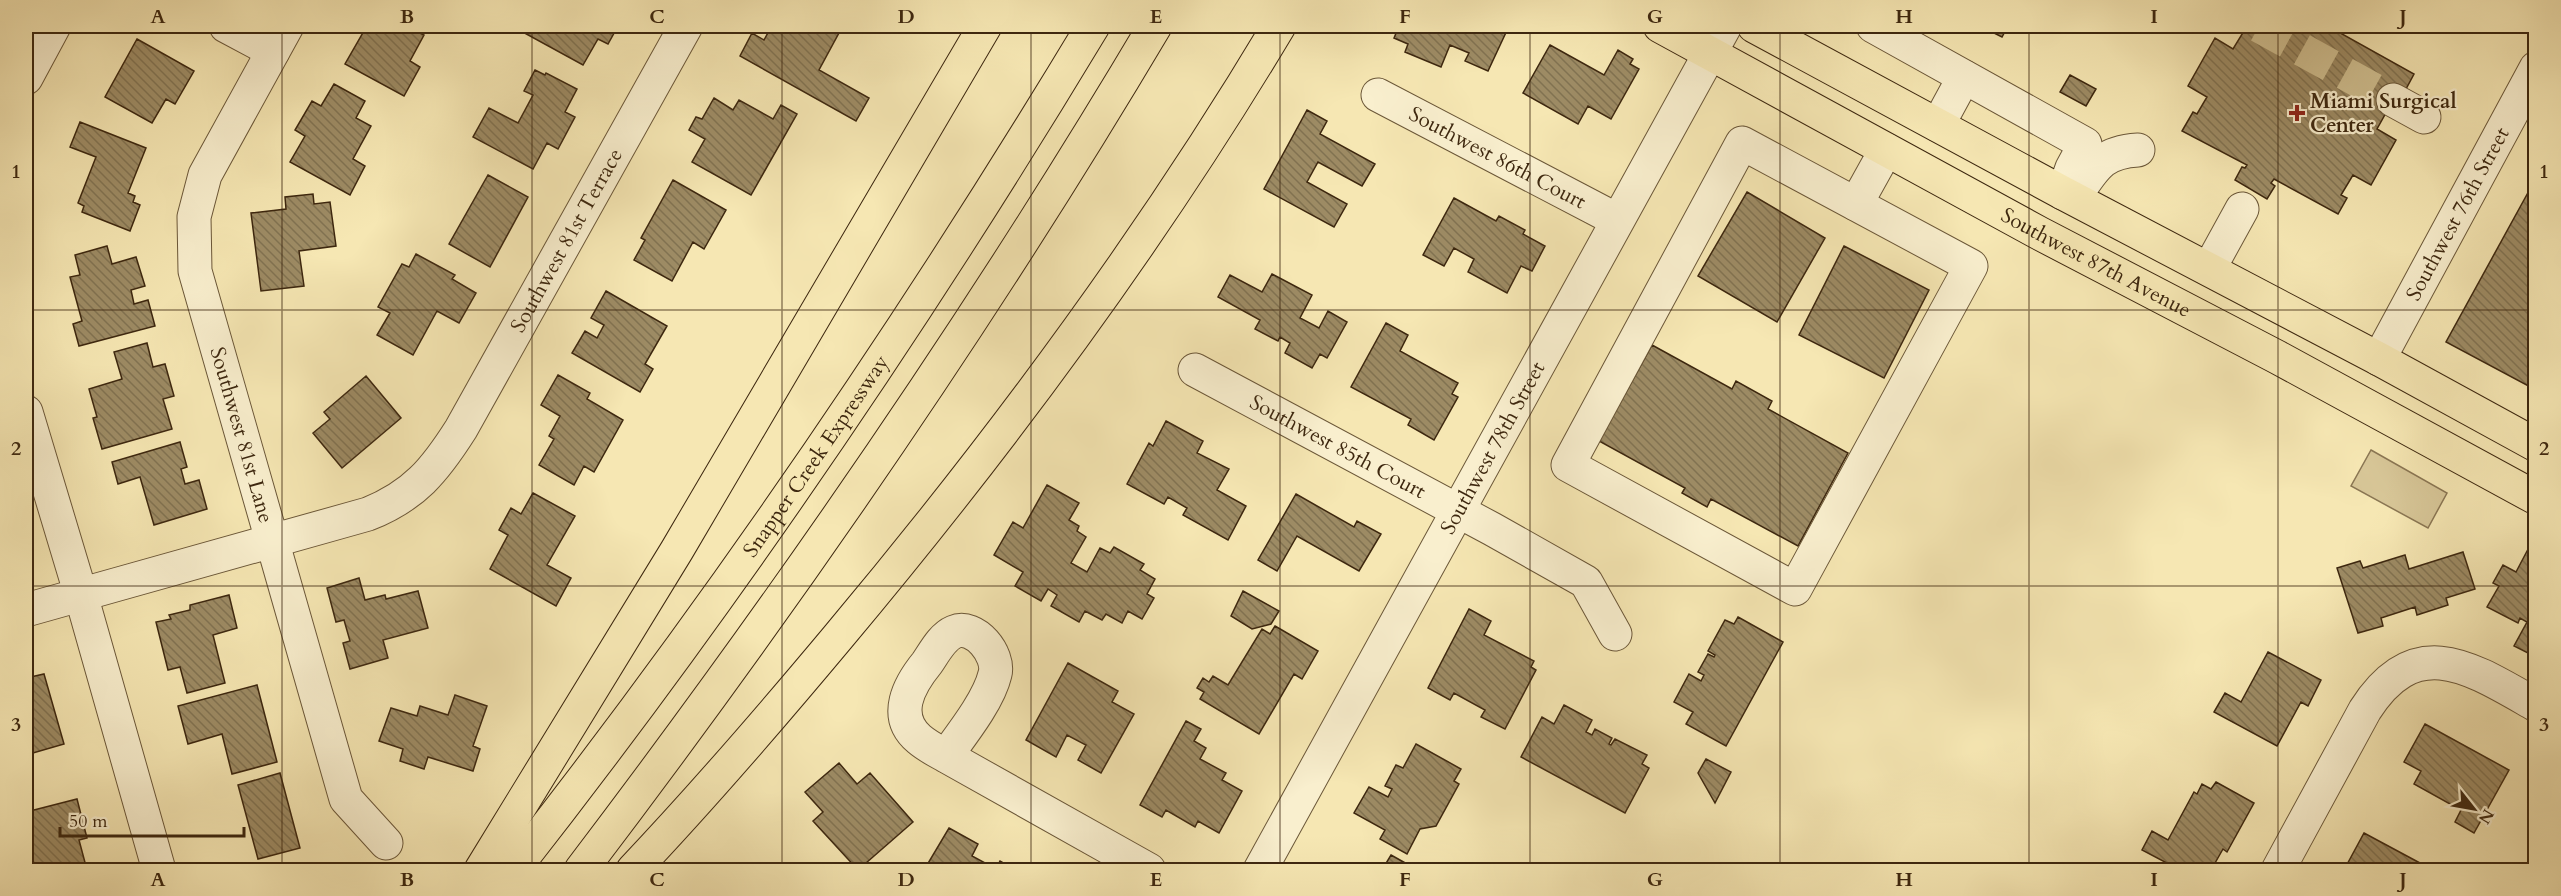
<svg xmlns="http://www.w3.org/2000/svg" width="2561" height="896" font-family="Cardo,serif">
  <defs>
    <pattern id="building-back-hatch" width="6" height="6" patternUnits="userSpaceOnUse" patternTransform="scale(1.5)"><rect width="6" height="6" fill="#9d8b64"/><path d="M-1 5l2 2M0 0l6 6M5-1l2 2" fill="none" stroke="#817251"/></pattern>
  </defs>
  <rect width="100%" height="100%" fill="#f6e7b3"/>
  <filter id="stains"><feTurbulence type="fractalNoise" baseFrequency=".00333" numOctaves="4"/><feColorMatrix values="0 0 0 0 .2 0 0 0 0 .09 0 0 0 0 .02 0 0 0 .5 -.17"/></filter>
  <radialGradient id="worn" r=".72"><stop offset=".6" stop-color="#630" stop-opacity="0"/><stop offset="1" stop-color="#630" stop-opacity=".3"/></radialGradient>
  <!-- garden -->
  <path fill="#d7c697" stroke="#8a7653" stroke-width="1.5" d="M2371,450L2447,493L2428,528L2351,486Z"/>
  <!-- building -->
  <path fill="url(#building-back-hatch)" stroke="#3d270f" stroke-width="1.5" d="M358,26H407L424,35L410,61L420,67L404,96L345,64L365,29Z
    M522,26H618L608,44L598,39L583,65L519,30Z
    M769,26H830L840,31L819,70L869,98L856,121L740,56L752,33L764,40L771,27Z
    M1399,26H1509L1488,71L1465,61L1469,53L1450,45L1441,67L1405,52L1408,44L1394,38Z
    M1980,26H2008L2002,37Z
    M2247,26H2347L2342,34L2414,74L2406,89L2401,86L2377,129L2396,140L2371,185L2353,175L2341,195L2347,198L2338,214L2274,179L2271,183L2275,186L2267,199L2235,180L2242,167L2245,168L2247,165L2182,131L2193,112L2197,114L2207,97L2188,86L2215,38L2233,49Z
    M137,39L194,71L175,104L166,99L152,123L105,97Z
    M1550,45L1604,75L1618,50L1633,59L1630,64L1639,69L1611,119L1588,106L1578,124L1523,93Z
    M535,70L545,75L546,73L577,89L565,112L575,117L558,149L547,143L533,169L473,137L489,108L518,123L533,95L524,91Z
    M2070,75L2096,89L2086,106L2060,92Z
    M334,84L365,101L356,118L371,126L353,159L365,166L350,195L290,162L305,136L295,130L312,101L321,106Z
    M714,98L733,110L739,100L773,119L781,105L797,114L751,195L692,162L705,139L689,130L696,117L702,119Z
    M1307,110L1327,121L1320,134L1375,164L1362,186L1318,162L1307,182L1347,204L1334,227L1264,189Z
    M80,122L146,148L128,193L135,196L133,202L140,205L130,231L82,212L84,206L78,203L96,157L70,147Z
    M488,175L528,197L490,267L449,244Z
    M2536,178V390L2446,342Z
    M673,180L726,210L704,249L693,242L672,281L634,260L645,240L641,238Z
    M1747,192L1825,238L1777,322L1698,276Z
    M313,194L314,204L330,202L336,246L299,251L304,286L261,291L251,213L286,209L285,197Z
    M1454,198L1496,221L1499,216L1525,230L1523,234L1545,246L1532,271L1521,266L1507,293L1468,272L1474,259L1454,248L1444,266L1423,255Z
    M107,246L112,264L136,257L145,286L131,290L134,304L148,300L155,326L79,346L73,324L82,321L70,277L80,275L75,255Z
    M1844,246L1929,290L1884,378L1799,335Z
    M416,254L455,275L452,279L476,293L459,323L437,311L413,355L377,335L390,313L378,307L402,264L409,267Z
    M1272,274L1312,295L1300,318L1319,328L1328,311L1347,322L1327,358L1320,354L1312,368L1285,353L1290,343L1280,337L1278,341L1255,329L1260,320L1218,297L1230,275L1262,292Z
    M606,291L667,326L645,364L653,369L640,392L572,353L585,331L597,338L604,325L591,318Z
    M1386,323L1408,335L1400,351L1458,383L1452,394L1458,397L1434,440L1408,425L1411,419L1351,387Z
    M147,343L153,367L165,364L174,396L163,399L172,429L102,449L93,418L97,417L89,389L122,379L114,352Z
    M1652,345L1732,389L1736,381L1772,401L1768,409L1848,453L1798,546L1711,499L1707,507L1682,493L1685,488L1599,441Z
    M558,375L590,393L587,399L623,420L594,472L584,466L574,485L539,465L554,439L549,436L560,416L541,405Z
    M366,376L401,418L342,468L313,433L330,419L324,412Z
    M1166,421L1203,441L1197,453L1229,469L1217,490L1246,506L1228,540L1183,515L1187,508L1168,497L1164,504L1127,484L1149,443L1153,446Z
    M180,442L187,467L181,469L185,484L199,480L207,509L154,525L140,477L118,484L112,462Z
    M1047,485L1079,503L1069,520L1079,526L1077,531L1086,537L1071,563L1087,572L1100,548L1110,553L1114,547L1144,564L1140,570L1155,579L1147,594L1154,598L1142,619L1128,611L1122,623L1106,614L1102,620L1085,611L1079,622L1051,606L1057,595L1048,589L1041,601L1015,586L1023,572L994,555L1013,522L1023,528Z
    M533,493L575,516L547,565L571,578L556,606L490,569L508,535L499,530L511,508L521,514Z
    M1296,494L1354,527L1357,521L1381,534L1359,571L1297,536L1277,571L1258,560Z
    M2536,534V657L2514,646L2527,622L2520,618L2518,623L2487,607L2499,586L2493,583L2503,565L2516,572Z
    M2463,552L2475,589L2446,598L2448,605L2417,615L2415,607L2381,618L2383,626L2358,633L2337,568L2360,561L2363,568L2405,555L2409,569Z
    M359,578L365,600L385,595L386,599L418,591L428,628L383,640L388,658L350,669L343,643L350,641L344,620L336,622L327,588Z
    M1243,591L1279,611L1271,624L1252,629L1231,616Z
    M229,595L237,628L213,635L225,683L187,693L180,667L168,670L156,622L171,619L169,615L190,610V605Z
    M1469,609L1491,621L1484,635L1534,661L1531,667L1536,670L1505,729L1481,717L1485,710L1454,693L1450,700L1428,688Z
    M1738,617L1783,642L1726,746L1686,724L1693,712L1674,702L1689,674L1701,681L1704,675L1698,672L1708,654L1714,657L1715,655L1708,651L1725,620L1734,624Z
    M1275,626L1318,651L1302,679L1294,674L1259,734L1200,699L1204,692L1197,688L1203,678L1209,682L1213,676L1228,685L1262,629L1270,634Z
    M2268,652L2321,680L2308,706L2301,702L2277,746L2214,712L2225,693L2241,702Z
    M1068,663L1118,691L1112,702L1134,714L1101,773L1078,760L1086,745L1067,735L1056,757L1026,740Z
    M44,674L64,744L26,755V678Z
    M257,685L277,762L232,774L222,734L188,744L178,706Z
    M455,695L487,706L473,746L480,749L473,771L428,757L424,769L400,761L403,749L379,741L391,708L417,716L420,706L448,715Z
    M1564,705L1592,720L1586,732L1592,735L1595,729L1612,738L1609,744L1611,745L1615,739L1647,755L1642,764L1649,768L1625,813L1521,757L1542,717L1554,724Z
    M1186,721L1201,729L1194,741L1206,748L1200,759L1226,773L1222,780L1242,791L1219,833L1198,821L1195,827L1166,810L1162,817L1140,805Z
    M2425,724L2509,770L2474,833L2455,822L2461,810L2414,784L2421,771L2404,762Z
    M1416,744L1461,769L1454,781L1459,784L1436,826L1420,829L1407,854L1380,839L1385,830L1354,813L1369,787L1388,797L1392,789L1385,786L1396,765L1403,768Z
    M1706,759L1731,772L1715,803L1698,773Z
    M839,763L857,784L870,773L913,822L858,870L813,821L823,812L805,792Z
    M280,773L300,848L258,859L238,785Z
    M2216,782L2254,803L2227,852L2223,849L2211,870H2180L2142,850L2152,831L2168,840L2194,792L2197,794L2202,784L2211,789Z
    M77,799L87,838L79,840L87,870H31L26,848V822L29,821L26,812Z
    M949,828L978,844L972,856L996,869L1000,861L1016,870H924Z
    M2364,833L2433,870H2344Z
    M1391,855L1416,869L1415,870H1394L1385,865Z
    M1621,864L1623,870L1641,865L1642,870H1600Z"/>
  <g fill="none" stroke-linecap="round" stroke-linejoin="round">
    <!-- minor-tunnel -->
    <path stroke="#d1c192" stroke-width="33" stroke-dasharray="33 16" stroke-linecap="butt" d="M2259,26L2393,100"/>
    <defs>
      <g id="minor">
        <path d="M226,26L273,51"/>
        <path id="s1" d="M287,26L205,175L194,217L195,271L346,799L386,843"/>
        <path d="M1873,26L2085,144L2072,168L2063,193"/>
        <path d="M26,78L54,26"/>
        <path id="s2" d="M1378,95L1617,220"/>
        <path d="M2393,100L2424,117"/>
        <path d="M1938,125L1964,77"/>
        <path d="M1742,143L1971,266L1795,589L1568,465Z"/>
        <path d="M2076,195C2095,167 2102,152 2138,150"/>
        <path d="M1856,204L1886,150"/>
        <path d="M2209,269L2242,209"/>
        <path id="s3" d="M2379,359L2536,68"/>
        <path id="s4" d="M1195,370L1492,529L1586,582L1615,634"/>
        <path d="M26,412L81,595L159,870"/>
        <path id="s5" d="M26,610L368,514C414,496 435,470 461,429L686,26"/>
        <path d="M946,756C962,734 989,700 995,674C1000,655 975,623 954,632C942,637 934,653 927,663C909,685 892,716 919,739C927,746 937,751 946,756L1149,870"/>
        <path id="s6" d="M1260,870L1725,26"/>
        <path d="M2278,870L2365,710C2416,630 2471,668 2536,705"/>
      </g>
      <g id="major">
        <path id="s7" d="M1660,26L2039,233L2277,357L2536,498"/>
        <path d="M1754,26L2063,193L2379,359L2536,445"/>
      </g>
      <g id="highway">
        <path d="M481,870L677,550L985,26"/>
        <path id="s8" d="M513,870C724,601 917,318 1093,26"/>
        <path d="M581,870C787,599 981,319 1155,26"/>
        <path d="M633,870C704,795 772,716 838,637C999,445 1150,242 1279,26"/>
      </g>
    </defs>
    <!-- minor casing -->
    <use href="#minor" stroke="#6b5738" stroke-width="35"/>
    <!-- major casing -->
    <use href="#major" stroke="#3d270f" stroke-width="35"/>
    <!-- highway casing -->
    <use href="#highway" stroke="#3d270f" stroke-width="35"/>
    <!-- minor -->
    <use href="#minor" stroke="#f9efce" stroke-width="33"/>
    <!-- major -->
    <use href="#major" stroke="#f6e7b3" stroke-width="33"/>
    <!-- highway -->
    <use href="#highway" stroke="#f6e7b3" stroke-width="33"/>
  </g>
  <!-- grid -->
  <path fill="none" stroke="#3d270f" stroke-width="1.5" stroke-opacity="0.55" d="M282,26V870M532,26V870M782,26V870M1031,26V870M1280,26V870M1530,26V870M1780,26V870M2029,26V870M2278,26V870M26,310H2536M26,586H2536"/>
  <!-- markers -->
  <path fill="#8f2418" stroke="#f9efce" stroke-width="2" d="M2294 104h6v6h6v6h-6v6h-6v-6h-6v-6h6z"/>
  <g text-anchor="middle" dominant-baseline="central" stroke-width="4.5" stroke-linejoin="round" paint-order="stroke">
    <!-- poi labels -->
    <g font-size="21" font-weight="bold" fill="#3d270f" stroke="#f9efce" text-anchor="start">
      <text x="2310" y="101">Miami Surgical<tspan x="2310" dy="24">Center</tspan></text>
    </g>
    <!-- street labels -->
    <g font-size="21" fill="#3d270f" stroke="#f9efce">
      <text stroke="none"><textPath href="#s2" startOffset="135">Southwest 86th Court</textPath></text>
      <text stroke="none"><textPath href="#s3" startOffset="165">Southwest 76th Street</textPath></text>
      <text stroke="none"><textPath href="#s5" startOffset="700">Southwest 81st Terrace</textPath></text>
      <text stroke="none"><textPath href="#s7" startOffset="496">Southwest 87th Avenue</textPath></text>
      <text stroke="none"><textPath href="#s1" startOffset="438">Southwest 81st Lane</textPath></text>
      <text stroke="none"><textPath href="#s4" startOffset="162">Southwest 85th Court</textPath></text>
      <text stroke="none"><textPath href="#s6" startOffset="482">Southwest 78th Street</textPath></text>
      <text stroke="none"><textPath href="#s8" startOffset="513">Snapper Creek Expressway</textPath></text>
    </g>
  </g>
  <!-- margin -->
  <rect width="2561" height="896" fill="none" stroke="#f6e7b3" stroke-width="66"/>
  <!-- north arrow -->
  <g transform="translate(2474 809) rotate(121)" stroke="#f9efce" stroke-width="4.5" paint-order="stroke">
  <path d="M0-4.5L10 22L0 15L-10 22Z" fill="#3d270f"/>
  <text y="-9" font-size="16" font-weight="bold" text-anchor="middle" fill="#3d270f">N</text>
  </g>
  <!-- scale -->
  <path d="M60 827v9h184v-9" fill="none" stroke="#3d270f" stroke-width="3"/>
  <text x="69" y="827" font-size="18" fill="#3d270f" stroke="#f9efce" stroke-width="4.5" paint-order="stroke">50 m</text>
  <rect x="33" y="33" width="2495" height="830" fill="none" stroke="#3d270f" stroke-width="2"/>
  <g font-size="20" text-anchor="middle" font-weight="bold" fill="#3d270f">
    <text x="158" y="23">A</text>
    <text x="407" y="23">B</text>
    <text x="657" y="23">C</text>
    <text x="906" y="23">D</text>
    <text x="1156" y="23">E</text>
    <text x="1405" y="23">F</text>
    <text x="1655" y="23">G</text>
    <text x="1904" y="23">H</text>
    <text x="2154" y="23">I</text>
    <text x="2403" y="23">J</text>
    <text x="16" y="178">1</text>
    <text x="2544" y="178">1</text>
    <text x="16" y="455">2</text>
    <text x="2544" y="455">2</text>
    <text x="16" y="731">3</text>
    <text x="2544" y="731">3</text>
    <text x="158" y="886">A</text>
    <text x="407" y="886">B</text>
    <text x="657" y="886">C</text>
    <text x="906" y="886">D</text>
    <text x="1156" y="886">E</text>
    <text x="1405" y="886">F</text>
    <text x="1655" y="886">G</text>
    <text x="1904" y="886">H</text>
    <text x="2154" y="886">I</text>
    <text x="2403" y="886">J</text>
  </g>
  <rect width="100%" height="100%" filter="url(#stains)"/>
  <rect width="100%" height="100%" fill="url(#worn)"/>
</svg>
